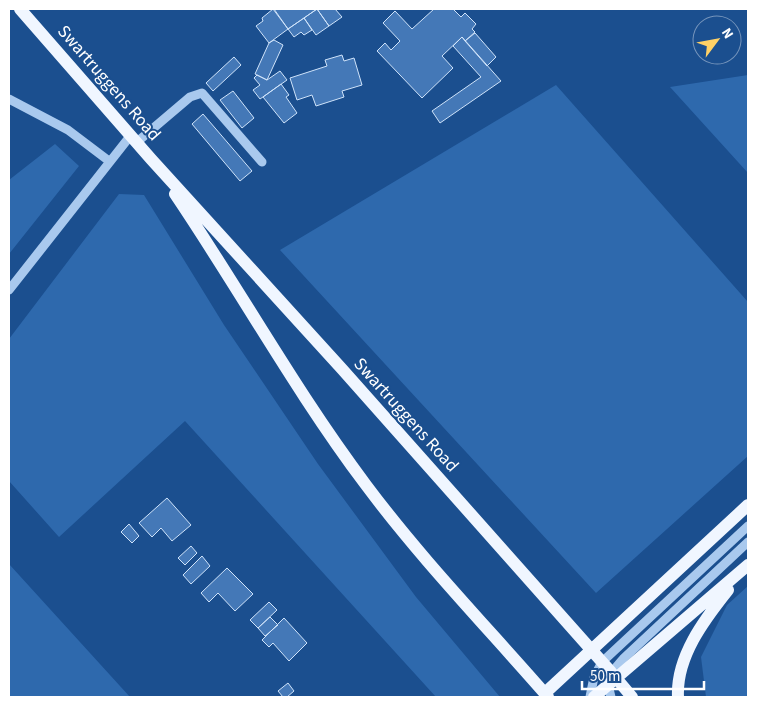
<svg xmlns="http://www.w3.org/2000/svg" width="757" height="706" font-family="'Source Sans 3',sans-serif">
  <rect width="100%" height="100%" fill="#1b4f8f"/>
  <!-- green -->
  <path fill="#2e69ad" d="M748,75V173L670,87Z
    M556,85L748,302V456L596,593L280,250Z
    M55,144L79,166L9,254V180Z
    M119,194L144,195L224,325L318,464L416,597L500,697H436L185,421L59,537L9,481V339Z
    M9,564L130,697H9Z
    M748,586V697H706L701,657L727,605Z"/>
  <!-- building -->
  <path fill="#4478b7" stroke="#cfe3fa" d="M273,9L288,29L269,43L256,26L263,21L262,18Z
    M274,9H317L288,29Z
    M317,9L329,26L316,35L304,18Z
    M317,9H335L342,17L329,26Z
    M434,9H453L461,17L465,13L476,24L472,29L475,32L465,41L462,37L442,56L453,68L422,98L377,51L385,43L391,50L400,41L383,23L395,11L412,29Z
    M304,18L312,30L304,35L301,32L294,37L288,29Z
    M475,33L496,57L487,66L465,41Z
    M462,37L501,81L440,123L432,111L481,77L453,46Z
    M274,40L283,45L267,80L255,74L269,43Z
    M342,55L344,61L354,58L362,85L342,91L344,97L316,106L312,95L297,100L290,78L327,66L325,60Z
    M234,57L241,65L213,91L206,83Z
    M280,71L287,80L260,99L253,90L260,85L254,78L257,75L267,80Z
    M281,84L289,95L286,97L297,113L284,123L263,97Z
    M233,91L254,118L242,128L220,100Z
    M203,114L252,171L240,181L192,124Z
    M167,498L191,525L172,541L161,528L152,537L139,523Z
    M129,524L139,536L132,543L121,532Z
    M191,546L197,553L185,565L178,558Z
    M202,556L210,566L191,584L183,575Z
    M227,568L253,594L235,611L218,593L209,602L201,593Z
    M269,602L277,610L258,628L250,620Z
    M270,617L278,625L265,636L258,628Z
    M284,618L307,643L289,661L273,643L269,647L262,640Z
    M288,683L294,691L287,697H283L278,691Z"/>
  <g fill="none" stroke-linecap="round" stroke-linejoin="round">
    <!-- minor -->
    <path stroke="#a9c9ee" stroke-width="9" d="M9,99L68,130L109,161
      M137,142L190,97L202,93L262,162
      M9,290L131,135
      M590,697L594,677L602,662L748,526
      M611,697C605,677 611,673 624,658L748,542"/>
    <!-- major -->
    <path stroke="#f0f6ff" stroke-width="12" d="M20,9L151,159L342,369L611,672L632,697
      M175,194C240,290 296,392 366,485C422,560 487,627 548,697
      M545,693L748,505
      M594,697L748,565
      M678,697C676,657 704,620 728,590"/>
  </g>
  <g text-anchor="middle" dominant-baseline="central" stroke-width="4" stroke-linejoin="round" paint-order="stroke">
    <!-- street labels -->
    <g font-size="18" fill="#fff" stroke="#1b4f8f">
      <text transform="translate(109 83) rotate(49)">Swartruggens Road</text>
      <text transform="translate(406 415) rotate(48)">Swartruggens Road</text>
    </g>
  </g>
  <!-- border -->
  <rect width="757" height="706" fill="none" stroke="#ffffff" stroke-width="20"/>
  <!-- north arrow -->
  <g transform="translate(717 40) rotate(58)"><circle r="24" fill="#1b4f8f" stroke="#7695bc"/>
  <path d="M0-4L9 19L0 12L-9 19Z" fill="#ffd166"/>
  <text y="-8" font-size="14" font-weight="bold" text-anchor="middle" fill="#ffffff">N</text>
  </g>
  <!-- scale -->
  <path d="M582 681v8h122v-8" fill="none" stroke="#ffffff" stroke-width="2.5"/>
  <text x="590" y="681" font-size="15" fill="#ffffff" stroke="#1b4f8f" stroke-width="4" paint-order="stroke">50 m</text>
</svg>
